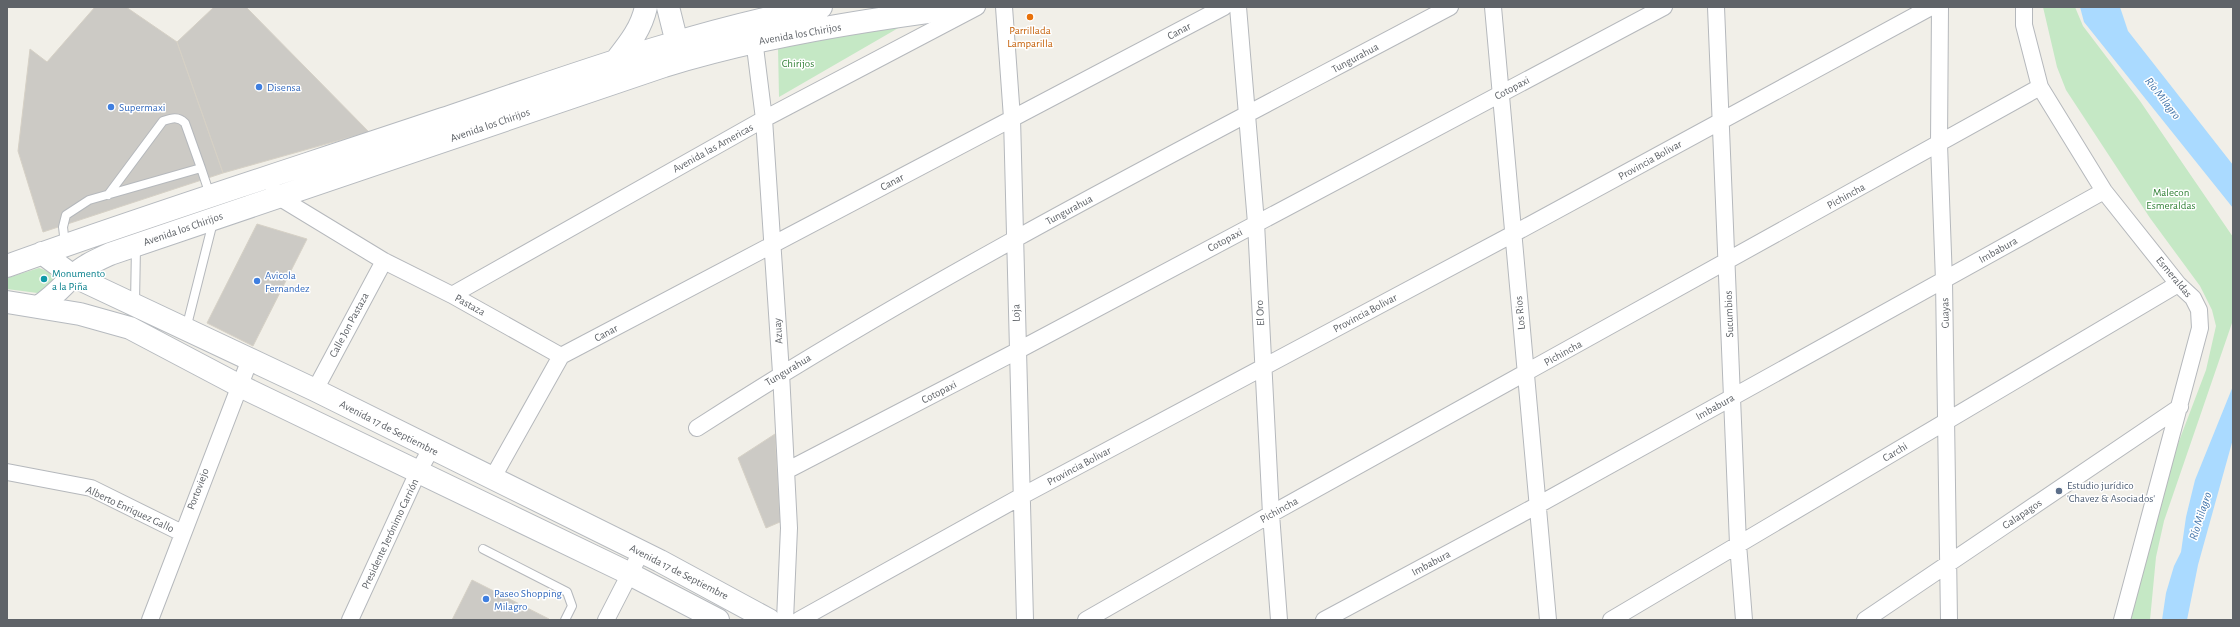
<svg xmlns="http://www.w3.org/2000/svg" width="2240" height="627" font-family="'Alegreya Sans',sans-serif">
  <rect width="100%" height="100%" fill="#f1efe8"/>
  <!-- green -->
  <path fill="#c5e8c5" d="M2043,7H2075L2083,26L2140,101L2233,237V320L2164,521L2156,557L2150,620H2128L2176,449L2206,370L2216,326L2212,310L2200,286L2150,218L2066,90L2057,67Z
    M900,27L779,97L778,47Z
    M39,268C49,271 53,275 54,285L45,294L7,289V278Z"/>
  <!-- water -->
  <path fill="#aadaff" d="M2080,7H2120L2128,31L2233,165V208L2084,22Z
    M2233,386V439L2198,565L2187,620H2162L2166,593L2174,566L2181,552L2186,517L2195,480Z"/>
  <!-- building -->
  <path fill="#cccac5" stroke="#d6d1c6" d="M95,7H126L177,42L223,173L43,232L18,151L30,49L47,62Z
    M214,7H246L369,132L223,173L177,42Z
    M257,224L307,239L253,346L207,323Z
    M775,434L780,522L766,528L738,458Z
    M472,580L549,619L548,620H452Z"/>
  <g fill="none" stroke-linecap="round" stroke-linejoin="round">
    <defs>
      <path id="lane" d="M108,195L163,121C172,118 178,116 185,123L201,168
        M65,244L63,227L66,215L89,200L201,168L210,195
        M135,304L136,246
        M186,329L213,222
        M483,549L567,592L572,606L565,620"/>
      <path id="street" d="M1004,7L1012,118L1025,620
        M1238,7L1256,223L1271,514L1279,620
        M1493,7L1548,620
        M1716,7L1738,544L1744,620
        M1940,7L1939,144L1944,281L1949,620
        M2024,7V25L2040,87L2104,191L2178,284L2193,298L2199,310L2200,328L2122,620
        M753,31L764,119L781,373L789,528L785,620
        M274,190L277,196L384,261L452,295L561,356L492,479
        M452,295L764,119L977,7
        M561,356L1224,7
        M315,390L384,261
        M697,428C938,272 1196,142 1450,7
        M786,471L1017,351L1664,7
        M7,472L91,488L182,533
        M150,620L250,359
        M350,620L418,472L431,449
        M606,620L641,552
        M799,620L1020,497L1513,234L1931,7
        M1086,620L1271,514L2040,87
        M1324,620L1538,505L2104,191
        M1611,620L2178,284
        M1865,620L2180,407"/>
      <path id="secondary" d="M668,7L680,55
        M614,63C628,45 641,30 646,7
        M42,253L73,276L315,390L660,561L769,620
        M7,266C151,214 297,168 443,119C567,77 692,31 821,7
        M7,302L80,314L130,328L238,385L622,570L718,620
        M38,307C52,298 61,288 73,276C83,266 97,260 110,254L664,66C762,36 864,20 965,7"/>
    </defs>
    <!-- lane casing -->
    <use href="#lane" stroke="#b5b8bc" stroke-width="10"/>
    <!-- street casing -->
    <use href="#street" stroke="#b5b8bc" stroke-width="18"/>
    <!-- secondary casing -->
    <use href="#secondary" stroke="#b6babf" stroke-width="24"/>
    <!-- lane -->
    <use href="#lane" stroke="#fff" stroke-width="8"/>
    <!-- street -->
    <use href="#street" stroke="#fff" stroke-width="16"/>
    <!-- secondary -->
    <use href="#secondary" stroke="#fff" stroke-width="22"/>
  </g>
  <!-- markers -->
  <circle fill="#e8710a" stroke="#fff" stroke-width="1.5" cx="1030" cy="17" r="4"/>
  <g fill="#3f7fe0" stroke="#fff" stroke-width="1.5">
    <circle cx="259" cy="87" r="4"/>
    <circle cx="111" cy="107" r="4"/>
    <circle cx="257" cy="281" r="4"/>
    <circle cx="486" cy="599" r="4"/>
  </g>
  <circle fill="#0f9aa8" stroke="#fff" stroke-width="1.5" cx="44" cy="279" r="4"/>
  <circle fill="#5c6f8a" stroke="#fff" stroke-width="1.5" cx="2059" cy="491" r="4"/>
  <g text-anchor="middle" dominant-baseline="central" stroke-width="3" stroke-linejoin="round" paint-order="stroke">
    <!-- food labels -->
    <g font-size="11" fill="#c56008" stroke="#fff">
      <text x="1030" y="30">Parrillada<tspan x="1030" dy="13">Lamparilla</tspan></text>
    </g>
    <!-- street labels -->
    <g font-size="11" fill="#5f6368" stroke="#fff">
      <text transform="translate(1179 31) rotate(-28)">Canar</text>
      <text transform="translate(800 34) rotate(-10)">Avenida los Chirijos</text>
      <text transform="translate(1355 58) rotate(-28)">Tungurahua</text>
      <text transform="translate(1512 88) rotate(-28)">Cotopaxi</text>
      <text transform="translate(490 125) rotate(-19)">Avenida los Chirijos</text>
      <text transform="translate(713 148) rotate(-29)">Avenida las Americas</text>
      <text transform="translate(1650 160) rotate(-29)">Provincia Bolivar</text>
      <text transform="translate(892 182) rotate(-28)">Canar</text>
      <text transform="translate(1846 196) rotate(-29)">Pichincha</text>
      <text transform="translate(1069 210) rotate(-28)">Tungurahua</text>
      <text transform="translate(183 229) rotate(-19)">Avenida los Chirijos</text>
      <text transform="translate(1225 240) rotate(-28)">Cotopaxi</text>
      <text transform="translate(1998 250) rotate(-29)">Imbabura</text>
      <text transform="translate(2174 277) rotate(50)">Esmeraldas</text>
      <text transform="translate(470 305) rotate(29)">Pastaza</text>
      <text transform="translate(1016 313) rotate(-91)">Loja</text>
      <text transform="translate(1260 313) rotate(-93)">El Oro</text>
      <text transform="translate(1365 313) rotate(-28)">Provincia Bolivar</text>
      <text transform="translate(1520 313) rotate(-95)">Los Rios</text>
      <text transform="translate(1945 313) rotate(-91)">Guayas</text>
      <text transform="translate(1729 314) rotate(-92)">Sucumbios</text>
      <text transform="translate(349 325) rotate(-62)">Calle Jon Pastaza</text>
      <text transform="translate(778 331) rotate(-94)">Azuay</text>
      <text transform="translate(606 333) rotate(-28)">Canar</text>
      <text transform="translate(1563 353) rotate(-29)">Pichincha</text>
      <text transform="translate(788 370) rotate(-31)">Tungurahua</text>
      <text transform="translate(939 392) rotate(-27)">Cotopaxi</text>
      <text transform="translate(1715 407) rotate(-29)">Imbabura</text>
      <text transform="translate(389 428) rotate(27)">Avenida 17 de Septiembre</text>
      <text transform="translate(1895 452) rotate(-31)">Carchi</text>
      <text transform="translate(1079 466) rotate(-28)">Provincia Bolivar</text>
      <text transform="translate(198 489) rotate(-69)">Portoviejo</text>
      <text transform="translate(130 509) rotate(25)">Alberto Enriquez Gallo</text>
      <text transform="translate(1279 510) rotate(-29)">Pichincha</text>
      <text transform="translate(2022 514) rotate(-34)">Galapagos</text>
      <text transform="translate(390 534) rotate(-65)">Presidente Jerónimo Carrión</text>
      <text transform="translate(1431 563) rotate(-28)">Imbabura</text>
      <text transform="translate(679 572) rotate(27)">Avenida 17 de Septiembre</text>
    </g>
    <!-- park labels -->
    <g font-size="11" fill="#348238" stroke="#fff">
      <text x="798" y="63">Chirijos</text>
      <text x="2171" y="192">Malecon<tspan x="2171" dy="13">Esmeraldas</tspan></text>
    </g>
    <!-- shop labels -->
    <g font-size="11" fill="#366cbe" stroke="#fff" text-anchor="start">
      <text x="267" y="87">Disensa</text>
      <text x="119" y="107">Supermaxi</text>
      <text x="265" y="275">Avicola<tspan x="265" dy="13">Fernandez</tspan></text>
      <text x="494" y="593">Paseo Shopping<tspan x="494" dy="13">Milagro</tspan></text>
    </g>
    <!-- culture labels -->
    <g font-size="11" fill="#0d838f" stroke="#fff" text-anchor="start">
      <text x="52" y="273">Monumento<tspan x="52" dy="13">a la Piña</tspan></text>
    </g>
    <!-- service labels -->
    <g font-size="11" fill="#4e5e75" stroke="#fff" text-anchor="start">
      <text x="2067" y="485">Estudio jurídico<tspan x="2067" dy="13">'Chavez &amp; Asociados'</tspan></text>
    </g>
    <!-- water labels -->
    <g font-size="12" font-style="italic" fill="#4174aa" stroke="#fff">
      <text transform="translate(2163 98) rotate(52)">Río Milagro</text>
      <text transform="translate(2200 516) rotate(-72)">Río Milagro</text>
    </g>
  </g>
  <!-- border -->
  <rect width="2240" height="627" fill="none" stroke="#5f6368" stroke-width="16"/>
</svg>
